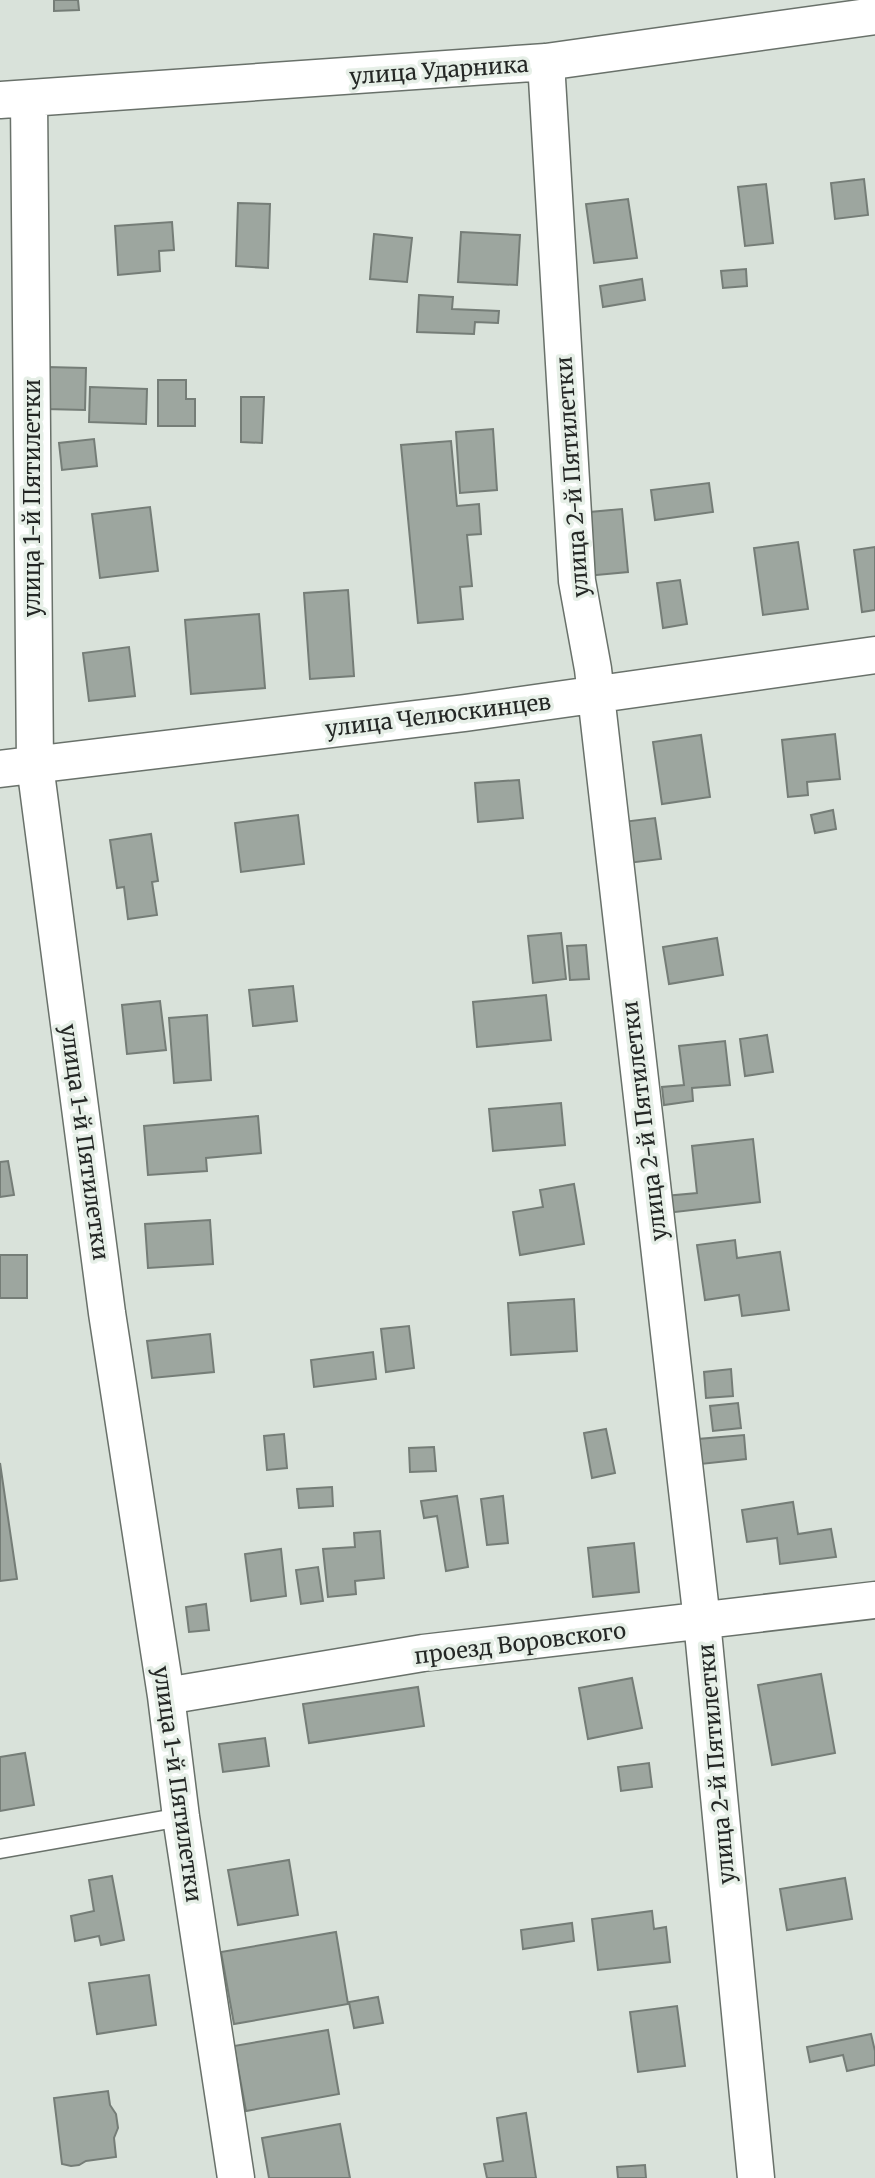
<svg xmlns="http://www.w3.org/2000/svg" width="875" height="2178" font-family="Merriweather,serif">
  <rect width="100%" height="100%" fill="#d9e2da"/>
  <!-- building -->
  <path fill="#9da69f" stroke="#757d77" stroke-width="2" d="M54,0H78L79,10L54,11Z
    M864,179L868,215L835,219L831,183Z
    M766,184L773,243L745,246L738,187Z
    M628,199L637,258L594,263L586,204Z
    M238,203L270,204L268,268L236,266Z
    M172,222L174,250L159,251L160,271L118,275L115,226Z
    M461,232L520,235L517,285L458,282Z
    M374,234L412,238L407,282L370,279Z
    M746,269L747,286L723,288L721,271Z
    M642,279L645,300L603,307L600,286Z
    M419,295L453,297L452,309L499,311L498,323L475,322L474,334L417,332Z
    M47,367L86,368L85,410L46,409Z
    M158,380H186V399H195V426H158Z
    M90,387L147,389L146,424L89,422Z
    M241,397H264L262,443L241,442Z
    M493,429L497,490L460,493L456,432Z
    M94,439L97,466L62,470L59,443Z
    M451,441L457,506L479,504L481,534L467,535L472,586L460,587L463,619L418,623L401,445Z
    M709,483L713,512L655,520L651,490Z
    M150,507L158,571L100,578L92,514Z
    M622,509L628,572L586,576L579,513Z
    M798,542L808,609L763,615L754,548Z
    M875,547V610L862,612L854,550Z
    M680,580L687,624L663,628L657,583Z
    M348,590L354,676L310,679L304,593Z
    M259,614L265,688L191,694L185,620Z
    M129,647L135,696L89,701L83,653Z
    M835,734L840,779L807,782L808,795L788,797L782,740Z
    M701,735L710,797L662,804L653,742Z
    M519,780L523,818L478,822L475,783Z
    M833,810L836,829L815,833L811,815Z
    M298,815L304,864L241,872L235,823Z
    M655,818L661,859L620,864L614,823Z
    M151,834L158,881L152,882L157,915L128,919L124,887L117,888L110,840Z
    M561,933L566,979L533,983L528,936Z
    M717,938L723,975L669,984L663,947Z
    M586,945L589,979L570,980L567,946Z
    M293,986L297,1021L253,1026L249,990Z
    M546,995L551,1040L477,1047L473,1002Z
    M160,1001L166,1050L127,1054L122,1005Z
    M207,1015L211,1080L174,1083L169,1018Z
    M767,1035L773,1072L745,1076L740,1039Z
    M725,1041L730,1085L692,1088L693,1101L664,1105L662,1087L684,1085L679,1046Z
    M561,1103L565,1145L493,1151L489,1109Z
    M258,1116L261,1153L206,1158L207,1171L148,1175L144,1126Z
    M753,1139L760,1202L667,1213L665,1196L697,1193L692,1146Z
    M8,1161L14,1195L0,1197V1162Z
    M574,1184L584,1244L520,1255L513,1212L543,1207L540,1190Z
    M210,1220L213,1264L148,1268L145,1224Z
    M735,1240L737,1258L780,1252L789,1310L742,1316L739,1295L705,1300L697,1245Z
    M0,1255H27V1298H0Z
    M574,1299L577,1351L511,1355L508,1303Z
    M409,1326L414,1368L386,1372L381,1329Z
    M210,1334L214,1372L152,1378L147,1341Z
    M373,1352L376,1379L314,1387L311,1360Z
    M731,1369L733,1396L706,1398L704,1372Z
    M738,1403L741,1428L713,1431L710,1406Z
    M606,1429L615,1473L592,1478L584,1433Z
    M284,1434L287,1468L267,1470L264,1436Z
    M744,1435L746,1459L701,1464L698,1439Z
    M434,1447L436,1471L410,1472L409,1448Z
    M0,1463L17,1579L0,1581Z
    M332,1487L333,1506L299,1508L297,1489Z
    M457,1496L468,1567L446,1571L437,1516L424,1518L421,1501Z
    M503,1496L508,1543L487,1545L481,1499Z
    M793,1502L798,1534L831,1529L836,1557L780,1564L777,1538L747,1542L742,1510Z
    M380,1531L384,1578L355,1581L356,1594L328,1597L323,1549L355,1547L354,1533Z
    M634,1543L639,1592L593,1597L588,1548Z
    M281,1549L286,1596L251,1601L245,1554Z
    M318,1567L323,1601L301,1604L296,1570Z
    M206,1604L209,1630L189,1632L186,1607Z
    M821,1674L835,1753L772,1765L758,1685Z
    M632,1678L642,1728L588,1739L579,1688Z
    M418,1687L424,1726L309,1743L303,1704Z
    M265,1738L269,1766L223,1772L219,1744Z
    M25,1753L34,1805L0,1811V1757Z
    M649,1763L652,1787L621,1791L618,1767Z
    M289,1860L298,1915L238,1925L228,1870Z
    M112,1876L124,1940L101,1945L99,1936L75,1941L71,1916L94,1911L89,1880Z
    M845,1878L852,1919L787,1930L780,1889Z
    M652,1911L654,1929L666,1927L670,1962L598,1970L592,1919Z
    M572,1923L574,1941L523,1949L521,1930Z
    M336,1932L348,2004L234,2024L221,1952Z
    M149,1975L156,2025L97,2034L89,1983Z
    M378,1997L383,2023L354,2028L349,2002Z
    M677,2006L685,2066L638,2072L630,2012Z
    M328,2030L339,2094L246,2111L234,2046Z
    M871,2034L875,2051V2065L847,2071L843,2055L810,2062L807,2047Z
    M108,2091L110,2105L116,2114L118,2128L114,2138L116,2157L86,2161L79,2165L71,2166L62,2164L54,2098Z
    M526,2113L536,2178H487L484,2164L503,2161L497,2118Z
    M340,2124L350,2178H269L262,2138Z
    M645,2165L646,2178H618L617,2167Z"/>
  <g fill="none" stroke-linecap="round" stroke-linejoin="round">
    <defs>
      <path id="service" d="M0,1849L181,1817"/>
      <path id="minor" d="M546,62L577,581L593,669L702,1621L756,2178
        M29,99L35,765L107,1313L166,1696L181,1817L236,2178
        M0,100L546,62L875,16
        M0,769L465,713L875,655
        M166,1696L423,1653L875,1600"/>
    </defs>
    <!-- service casing -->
    <use href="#service" stroke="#69716a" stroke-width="21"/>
    <!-- minor casing -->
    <use href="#minor" stroke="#69716a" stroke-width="39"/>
    <!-- service -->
    <use href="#service" stroke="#fff" stroke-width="18"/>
    <!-- minor -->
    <use href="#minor" stroke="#fff" stroke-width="36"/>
  </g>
  <g text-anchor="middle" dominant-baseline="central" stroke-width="7" stroke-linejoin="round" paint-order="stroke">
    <!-- street labels -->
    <g font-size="22" fill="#242725" stroke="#e6efe7">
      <text transform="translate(439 70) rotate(-4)">улица Ударника</text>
      <text transform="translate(572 477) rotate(-94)">улица 2-й Пятилетки</text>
      <text transform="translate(32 498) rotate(-90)">улица 1-й Пятилетки</text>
      <text transform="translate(438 715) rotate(-7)">улица Челюскинцев</text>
      <text transform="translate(644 1121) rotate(-97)">улица 2-й Пятилетки</text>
      <text transform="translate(85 1142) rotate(82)">улица 1-й Пятилетки</text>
      <text transform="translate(520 1643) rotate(-7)">проезд Воровского</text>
      <text transform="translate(716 1764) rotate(-95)">улица 2-й Пятилетки</text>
      <text transform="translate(178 1784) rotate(82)">улица 1-й Пятилетки</text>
    </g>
  </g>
</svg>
